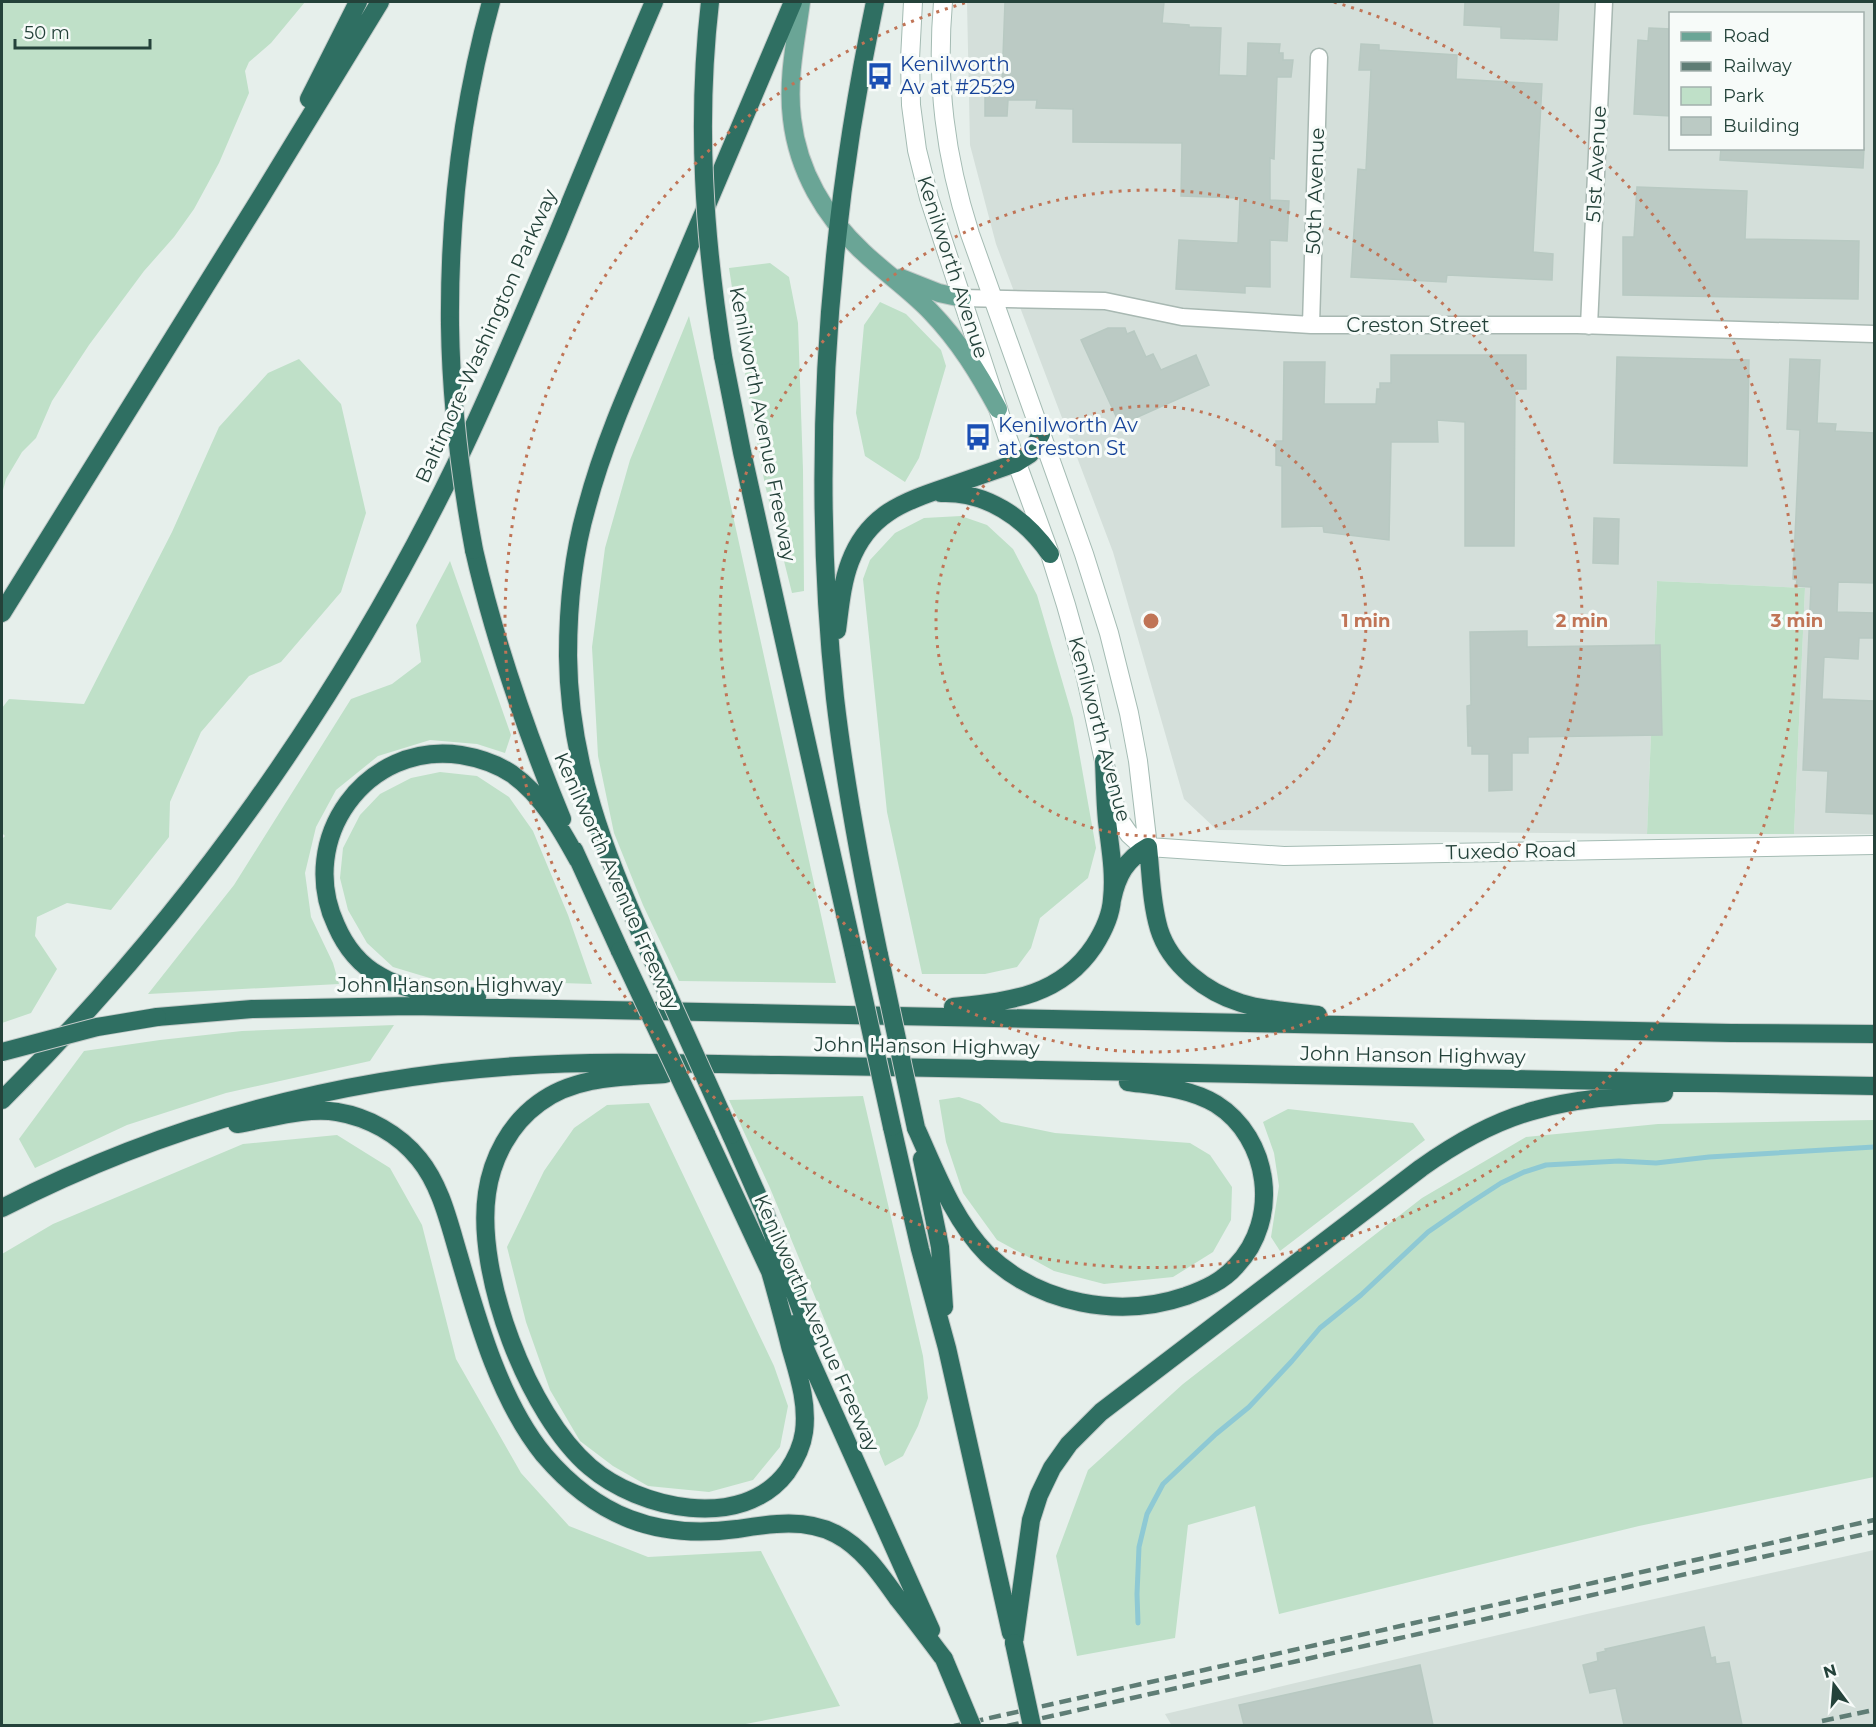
<svg xmlns="http://www.w3.org/2000/svg" width="1876" height="1727" font-family="Montserrat,sans-serif">
  <rect width="100%" height="100%" fill="#e6efeb"/>
  <!-- built -->
  <path fill="#d4dfda" fill-rule="evenodd" d="M967,2H1874V834H1794L1805,588L1657,581L1647,834L1217,830L1184,799L1113,552L996,244L970,145ZM1670,14H1862V148H1670Z
    M1874,1550V1725L1172,1726L1165,1714L1587,1614Z"/>
  <!-- green -->
  <path fill="#bfe0c8" d="M2,2H305L271,43L249,62L245,71L249,93L219,163L194,209L174,237L144,271L89,345L52,401L36,438L22,452L6,479L2,494Z
    M770,263L789,277L798,323L803,470L804,591L792,593L765,485L748,392L729,268Z
    M880,302L906,314L941,350L946,366L919,458L905,482L865,456L856,413L864,325Z
    M689,316L836,983L679,981L643,905L614,833L598,756L592,647L605,548L630,460Z
    M299,359L341,404L366,513L341,592L281,662L249,676L201,732L170,802L169,837L111,910L67,903L37,917L35,936L57,969L31,1013L2,1023V839L5,836L2,833V708L9,699L84,704L172,532L219,427L268,373Z
    M961,516L987,525L1013,549L1037,595L1073,718L1096,848L1088,878L1040,918L1031,948L1017,967L985,974H922L887,812L863,579L870,560L895,533L924,518Z
    M450,561L511,735L505,753L477,744L430,740L378,756L336,790L316,827L305,873L311,917L333,963L339,984L148,994L234,885L351,699L392,684L421,662L416,625Z
    M1657,581L1805,588L1794,834H1647Z
    M440,772L477,776L509,797L533,831L568,915L592,984L433,979L393,967L367,943L348,910L340,878L343,848L360,815L380,794L411,778Z
    M394,1025L370,1061L226,1093L127,1125L35,1168L19,1139L84,1051L160,1040L242,1031Z
    M863,1096L923,1356L928,1398L918,1426L903,1456L885,1466L770,1188L729,1100Z
    M959,1097L980,1104L1001,1122L1055,1133L1190,1143L1210,1155L1232,1187L1231,1220L1213,1252L1173,1277L1104,1284L1054,1271L997,1240L963,1193L946,1142L939,1100Z
    M649,1103L774,1366L788,1406L780,1447L753,1480L709,1492L648,1486L613,1466L580,1441L550,1390L526,1322L507,1247L544,1171L574,1128L607,1105Z
    M1288,1109L1413,1123L1425,1140L1280,1251L1271,1237L1279,1186L1274,1153L1263,1122Z
    M1874,1120V1477L1639,1526L1279,1614L1255,1506L1188,1525L1175,1638L1077,1656L1056,1556L1088,1470L1183,1384L1422,1198L1526,1137L1658,1124Z
    M337,1135L390,1168L422,1225L456,1359L521,1473L569,1526L648,1557L761,1551L840,1706L735,1726L2,1725V1254L53,1224L243,1144Z"/>
  <g fill="none" stroke-linecap="round" stroke-linejoin="round">
    <!-- stream -->
    <path stroke="#8ec9d4" stroke-width="5" d="M1138,1623L1137,1594L1139,1547L1147,1514L1163,1484L1216,1434L1249,1407L1292,1361L1320,1328L1361,1295L1428,1232L1467,1205L1501,1183L1524,1172L1546,1165L1619,1161L1656,1163L1709,1157L1874,1147"/>
  </g>
  <!-- building -->
  <path fill="#bbcac4" stroke="#b8c9c2" stroke-width="1.5" d="M1005,2H1164L1162,23L1189,25V27L1221,28L1219,75L1247,76L1248,43L1280,44L1279,53H1283V60H1293L1291,77H1277L1274,159L1270,158V200L1289,201L1287,241L1270,240V287L1245,286V293L1176,289L1179,240L1238,243L1240,198L1181,196L1182,143L1073,142V109L1036,108L1037,100H1008L1007,116H985V83H1002Z
    M1465,2H1559L1557,40L1501,38V27L1464,25Z
    M1649,28L1671,29V116L1634,114L1638,40L1648,41Z
    M1361,44L1379,45V50L1457,55L1456,79L1542,84L1533,252L1553,254L1552,280L1447,275L1446,282L1351,277L1358,169L1366,170L1371,70H1359Z
    M1721,148H1864L1863,168L1720,160Z
    M1637,187L1747,191L1745,239L1859,241L1858,299L1623,295V237H1634Z
    M1108,328H1125L1127,334L1134,331L1146,357L1153,354L1161,370L1196,355L1209,385L1120,425L1081,340Z
    M1391,355H1526V389H1515L1514,546H1465V422L1437,420L1438,442H1391L1389,540L1324,532L1323,526L1282,527V466L1276,465V441H1283L1284,362H1325L1324,404H1376L1377,389H1380V383H1391Z
    M1617,357L1749,360L1747,466L1614,463Z
    M1790,359L1820,360L1817,423L1836,424L1835,431L1875,433V583L1838,582L1837,612L1875,613V638H1859L1858,659L1824,657L1822,699L1875,701V814L1826,812L1828,771L1803,770L1811,587L1796,586L1797,580L1793,579L1800,430L1787,429Z
    M1594,518L1619,519L1618,564L1593,563Z
    M1527,631V647L1660,645L1662,735L1528,737V753H1512V790L1489,791V754H1472V746H1468L1467,706L1471,705L1470,632Z
    M1704,1627L1711,1658L1715,1657L1716,1664L1729,1662L1742,1725H1624L1616,1688L1590,1693L1583,1665L1598,1661L1597,1653L1606,1651L1605,1649Z
    M1420,1665L1433,1725H1244L1239,1705Z"/>
  <g fill="none" stroke-linecap="round" stroke-linejoin="round">
    <defs>
      <path id="minor" d="M962,298L1105,301L1182,317L1311,325H1577L1874,334
        M1311,325L1319,57
        M1589,326L1604,2"/>
      <path id="secondary" d="M913,2L910,59L911,105L917,150L929,198L1007,436L1050,554L1066,605L1084,669L1104,761L1118,818L1129,834L1140,844L1148,847L1284,856L1874,845
        M943,2C936,83 945,156 970,234L1084,554L1109,633L1129,713L1138,761L1148,847"/>
      <path id="primary" d="M801,2C796,40 787,79 792,119C798,171 825,217 863,252C885,273 910,290 931,312C959,341 979,374 998,409
        M901,278L939,293L962,298"/>
      <path id="motorway" d="M875,2C827,230 810,465 835,698C845,784 861,869 879,955
        M309,99L358,2
        M450,325C449,216 462,106 491,2
        M723,356L742,452L854,954
        M941,493C986,491 1025,518 1050,554
        M474,550C495,643 526,731 562,819
        M2,613L259,200L380,2
        M837,630C840,607 842,583 850,562C868,514 903,502 947,487C970,479 993,471 1016,463L1030,454L1041,434
        M574,850L620,951
        M1112,900C1117,876 1126,859 1148,847C1151,874 1151,902 1159,929C1170,965 1206,992 1241,1003C1265,1011 1293,1011 1318,1015
        M648,950C605,855 569,762 568,656C568,605 573,554 587,506C607,430 643,357 673,285C713,191 753,96 793,2
        M477,997C445,993 408,993 380,976C360,965 345,946 336,925C296,839 366,741 461,755C479,758 497,764 512,774C542,795 561,829 578,860
        M953,1007C1009,1001 1060,997 1094,946C1103,932 1111,915 1112,899C1115,873 1110,847 1107,821C1105,801 1105,781 1104,761
        M157,1017L252,1009L411,1006L1731,1033L1874,1034
        M665,1074C622,1077 575,1076 539,1103C510,1124 492,1158 487,1193C475,1274 528,1414 590,1467C639,1509 742,1532 787,1472C796,1459 802,1447 804,1432C808,1402 798,1374 790,1346C784,1321 777,1296 770,1271
        M2,1100C187,917 341,700 455,466C492,390 524,312 557,235C589,157 621,79 654,2
        M237,1124C269,1119 305,1107 337,1112C368,1117 399,1134 419,1159C441,1186 449,1223 459,1256C478,1322 500,1401 544,1455C596,1516 656,1540 737,1529C770,1524 805,1518 836,1534C863,1548 881,1575 898,1599C914,1619 929,1639 944,1659
        M892,1127L920,1249L947,1348L1011,1633
        M916,1128C936,1172 953,1219 987,1254C1039,1304 1119,1319 1186,1296C1205,1289 1223,1281 1236,1266C1281,1219 1270,1138 1216,1104C1190,1088 1157,1086 1128,1082
        M706,1134L774,1280
        M731,1135L764,1210L811,1337
        M922,1159L940,1247L944,1307
        M2,1208C164,1125 335,1078 517,1066C604,1060 692,1064 779,1065L1874,1086
        M794,1324L931,1630
        M1014,1643L1031,1520L1039,1495L1052,1468L1069,1444L1101,1412L1421,1168C1456,1143 1494,1121 1536,1110C1577,1098 1621,1096 1664,1093"/>
    </defs>
    <!-- minor casing -->
    <use href="#minor" stroke="#a8b8b2" stroke-width="19"/>
    <!-- secondary casing -->
    <use href="#secondary" stroke="#a4bbb3" stroke-width="20"/>
    <!-- primary casing -->
    <use href="#primary" stroke="#c2cac8" stroke-width="20"/>
    <!-- motorway casing -->
    <use href="#motorway" stroke="#c2cac8" stroke-width="20"/>
    <!-- minor -->
    <use href="#minor" stroke="#fff" stroke-width="16"/>
    <!-- secondary -->
    <use href="#secondary" stroke="#fff" stroke-width="18"/>
    <!-- primary -->
    <use href="#primary" stroke="#6aa596" stroke-width="18"/>
    <!-- motorway -->
    <use href="#motorway" stroke="#2f6f62" stroke-width="18"/>
    <!-- rail -->
    <path stroke="#5f7d75" stroke-width="4.5" stroke-dasharray="12 6" stroke-linecap="butt" d="M1822,1721L1874,1710
      M954,1726L1874,1520
      M1007,1726L1874,1532"/>
    <defs>
      <path id="motorway-bridge" d="M710,2C696,123 704,236 723,356
        M450,325C451,401 460,475 474,550
        M648,950L731,1135
        M620,951L706,1134
        M854,954L892,1127
        M879,955L916,1128
        M2,1052L97,1027L157,1017
        M1014,1643L1032,1726
        M944,1659L972,1726"/>
    </defs>
    <!-- motorway-bridge casing -->
    <use href="#motorway-bridge" stroke="#c2cac8" stroke-width="20" stroke-linecap="butt"/>
    <!-- motorway-bridge -->
    <use href="#motorway-bridge" stroke="#2f6f62" stroke-width="18"/>
  </g>
  <!-- distance rings -->
  <g fill="none" stroke="#c07456" stroke-width="3" stroke-dasharray="3 6">
    <circle cx="1151" cy="621" r="215"/>
    <circle cx="1151" cy="621" r="431"/>
    <path d="M1334 2A646 646 0 1 1 968 2"/>
  </g>
  <!-- icons -->
  <defs>
    <symbol id="bus-bare" viewBox="-9 -9 18 18"><path d="M-5-6H5V4H4V6H2V4H-2V6H-4V4H-5ZM-3.5-4V0h7V-4ZM-3.5 1.2v1.5H-2V1.2ZM2 1.2v1.5H3.5V1.2Z" fill="#1a4fb4" stroke="#f7fbf9" stroke-width="2.5" paint-order="stroke"/></symbol>
  </defs>
  <g fill-rule="evenodd">
    <use href="#bus-bare" x="861" y="57" width="38" height="38"/>
    <use href="#bus-bare" x="959" y="418" width="38" height="38"/>
  </g>
  <g text-anchor="middle" dominant-baseline="central" stroke-width="6" stroke-linejoin="round" paint-order="stroke">
    <!-- transit labels -->
    <g font-size="20" fill="#164399" stroke="#f7fbf9" text-anchor="start">
      <text x="900" y="64">Kenilworth<tspan x="900" dy="23">Av at #2529</tspan></text>
      <text x="998" y="425">Kenilworth Av<tspan x="998" dy="23">at Creston St</tspan></text>
    </g>
    <!-- street labels -->
    <g font-size="20" fill="#24423a" stroke="#f7fbf9">
      <text transform="translate(1596 164) rotate(-87)">51st Avenue</text>
      <text transform="translate(1315 191) rotate(-88)">50th Avenue</text>
      <text transform="translate(953 267) rotate(72)">Kenilworth Avenue</text>
      <text x="1418" y="325">Creston Street</text>
      <text transform="translate(486 336) rotate(-66)">Baltimore-Washington Parkway</text>
      <text transform="translate(763 424) rotate(79)">Kenilworth Avenue Freeway</text>
      <text transform="translate(1100 729) rotate(75)">Kenilworth Avenue</text>
      <text transform="translate(1511 851) rotate(-1)">Tuxedo Road</text>
      <text transform="translate(617 881) rotate(66)">Kenilworth Avenue Freeway</text>
      <text x="450" y="985">John Hanson Highway</text>
      <text transform="translate(927 1046) rotate(1)">John Hanson Highway</text>
      <text transform="translate(1413 1055) rotate(1)">John Hanson Highway</text>
      <text transform="translate(817 1323) rotate(66)">Kenilworth Avenue Freeway</text>
    </g>
  </g>
  <circle cx="1151" cy="621" r="9" fill="#c07456" stroke="#f7fbf9" stroke-width="3"/>
  <g font-size="18" text-anchor="middle" font-weight="bold" fill="#c07456" stroke="#f7fbf9" stroke-width="6" stroke-linejoin="round" paint-order="stroke">
    <text x="1366" y="627">1 min</text>
    <text x="1582" y="627">2 min</text>
    <text x="1797" y="627">3 min</text>
  </g>
  <!-- border -->
  <rect width="1876" height="1727" fill="none" stroke="#24423a" stroke-width="6"/>
  <!-- legend -->
  <rect x="1669" y="12" width="195" height="138" fill="#f7fbf9" stroke="#a3b1ad" stroke-width="1.5"/>
  <rect x="1681" y="32" width="30" height="9" fill="#6aa596" stroke="#a3b1ad" stroke-width="1.5"/>
  <text x="1723" y="42" font-size="18" fill="#24423a">Road</text>
  <rect x="1681" y="62" width="30" height="9" fill="#5f7d75" stroke="#a3b1ad" stroke-width="1.5"/>
  <text x="1723" y="72" font-size="18" fill="#24423a">Railway</text>
  <rect x="1681" y="87" width="30" height="18" fill="#bfe0c8" stroke="#a3b1ad" stroke-width="1.5"/>
  <text x="1723" y="102" font-size="18" fill="#24423a">Park</text>
  <rect x="1681" y="117" width="30" height="18" fill="#bbcac4" stroke="#a3b1ad" stroke-width="1.5"/>
  <text x="1723" y="132" font-size="18" fill="#24423a">Building</text>
  <!-- north arrow -->
  <g transform="translate(1834 1685) rotate(344)" stroke="#f7fbf9" stroke-width="4.5" paint-order="stroke">
  <path d="M0-4.5L10 22L0 15L-10 22Z" fill="#24423a"/>
  <text y="-9" font-size="16" font-weight="bold" text-anchor="middle" fill="#24423a">N</text>
  </g>
  <!-- scale -->
  <path d="M15 39v9h135v-9" fill="none" stroke="#24423a" stroke-width="3"/>
  <text x="24" y="39" font-size="18" fill="#24423a" stroke="#f7fbf9" stroke-width="4.5" paint-order="stroke">50 m</text>
</svg>
